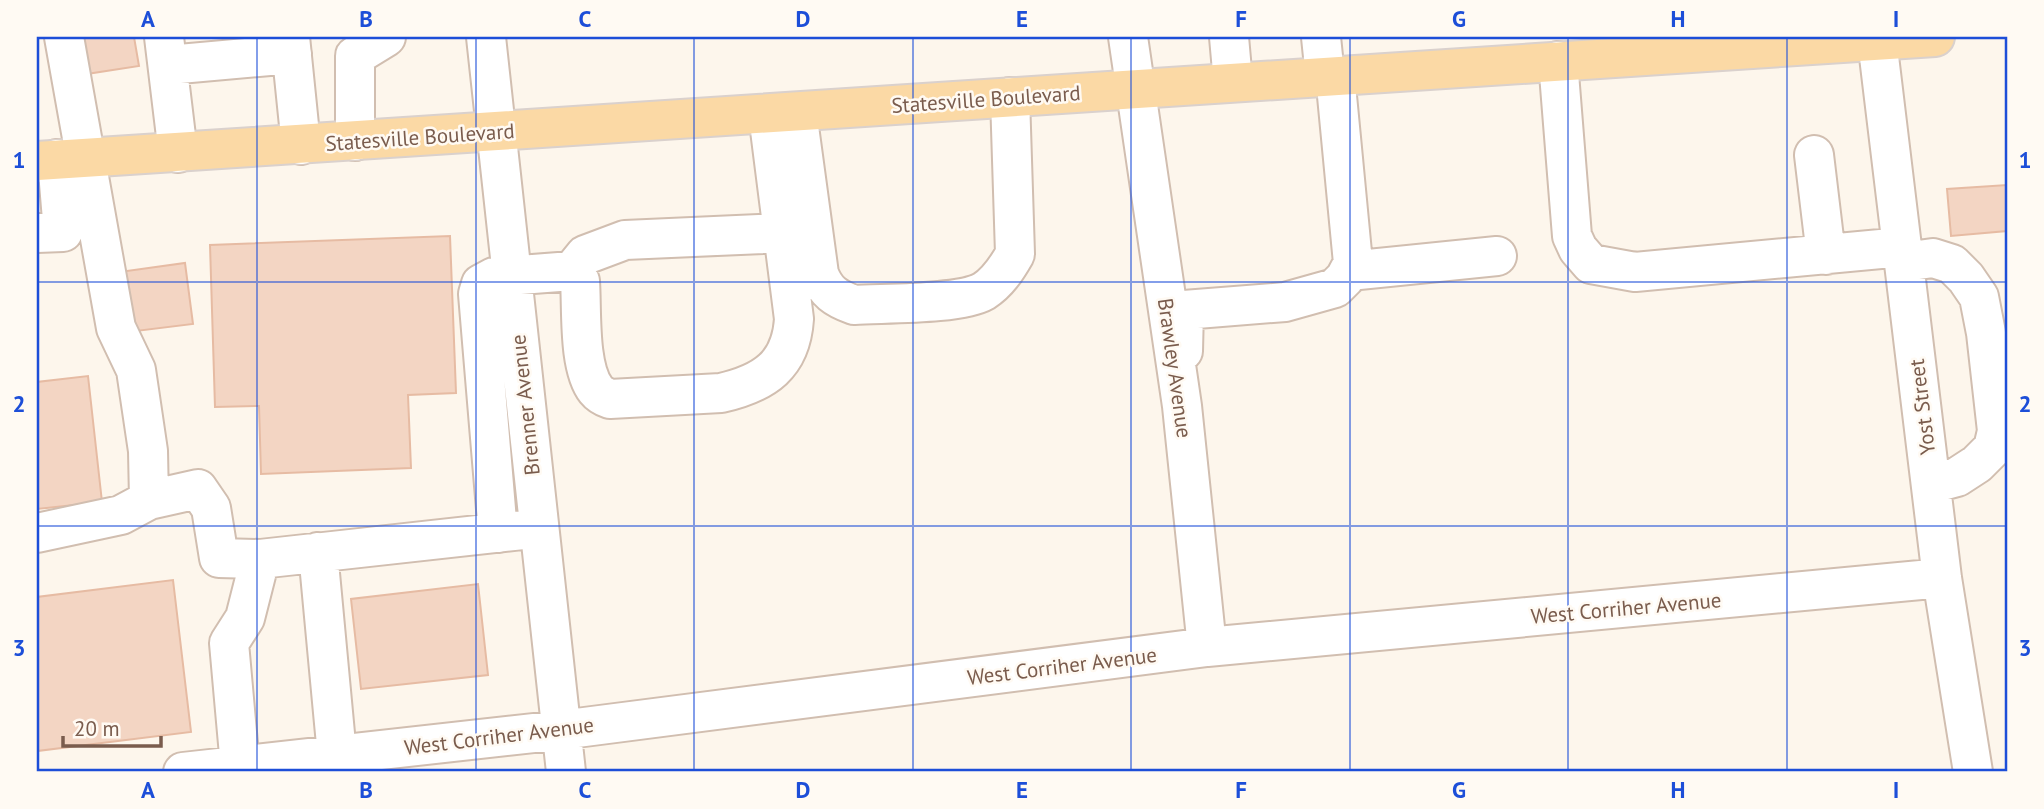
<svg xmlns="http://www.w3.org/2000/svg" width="2044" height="809" font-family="'PT Sans',sans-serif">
  <rect width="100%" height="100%" fill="#fdf6ec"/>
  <!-- building -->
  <path fill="#f3d5c3" stroke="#e6bba3" stroke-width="2" d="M73,37H134L139,66L80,75Z
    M2007,185V231L1951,236L1947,189Z
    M450,236L456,393L408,395L411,468L261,474L259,406L215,407L210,245Z
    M185,263L193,324L120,333L112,273Z
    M88,376L102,502L37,509V382Z
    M173,580L191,732L37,751V597Z
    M478,584L488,675L361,689L351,599Z"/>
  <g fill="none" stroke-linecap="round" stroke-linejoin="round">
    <defs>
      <path id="minor" d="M164,37L178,153
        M290,37L301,145
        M486,37L566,772
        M1128,37L1182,406L1207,647
        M1229,37L1233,82
        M1321,37L1325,76
        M1877,40L1942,578L1973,772
        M1558,61L1572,236L1578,249L1591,264L1635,272L1902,247
        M168,65L292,54
        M797,112L819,274C826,292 835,298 854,305C884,303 960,305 984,291C998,282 1007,268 1015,254L1010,97
        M355,141V56L386,37
        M1814,155L1826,255
        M37,233L63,232L57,159
        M1904,262L1933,258L1952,264L1966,278L1979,297L1986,333L1997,431L1993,448L1977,464L1957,477L1931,484
        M572,271L585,255L625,240L784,233
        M1349,271L1497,256
        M1183,351L1184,310L1285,302L1335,288L1345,278L1353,263L1335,75
        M149,500L198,489L211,508L219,558L260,559
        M37,533L121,515L149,500L148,451L136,370L116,328L64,37
        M498,533L478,294L481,284L494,277L572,271L580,281C582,310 578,367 596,390C600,395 604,397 610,399L721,393C765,383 791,365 794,319L768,114
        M318,552L337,755
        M240,766L229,643L245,618L260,559L523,530
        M183,772L561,730L1207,647L1942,578"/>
      <path id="major" d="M37,161L1935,37"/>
    </defs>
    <!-- minor casing -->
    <use href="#minor" stroke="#d1beb0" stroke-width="42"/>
    <!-- major casing -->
    <use href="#major" stroke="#dad1cd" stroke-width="42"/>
    <!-- minor -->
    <use href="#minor" stroke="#fff" stroke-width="38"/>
    <!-- major -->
    <use href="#major" stroke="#fbd9a5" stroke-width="38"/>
  </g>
  <!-- grid -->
  <path fill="none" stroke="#1d4ed8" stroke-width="2" stroke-opacity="0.55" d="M257,37V772M476,37V772M694,37V772M913,37V772M1131,37V772M1350,37V772M1568,37V772M1787,37V772M37,282H2007M37,526H2007"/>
  <g text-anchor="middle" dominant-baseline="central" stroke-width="5" stroke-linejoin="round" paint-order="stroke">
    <!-- street labels -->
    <g font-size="21" fill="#7a5c4d" stroke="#fffaf3">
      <text transform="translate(986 99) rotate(-4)">Statesville Boulevard</text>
      <text transform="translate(420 137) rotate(-4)">Statesville Boulevard</text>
      <text transform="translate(1175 368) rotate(82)">Brawley Avenue</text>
      <text transform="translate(525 405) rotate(-96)">Brenner Avenue</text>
      <text transform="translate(1922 407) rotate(-97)">Yost Street</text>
      <text transform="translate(1626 608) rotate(-5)">West Corriher Avenue</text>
      <text transform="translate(1062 666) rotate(-7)">West Corriher Avenue</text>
      <text transform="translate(499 736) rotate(-7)">West Corriher Avenue</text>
    </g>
  </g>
  <!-- border -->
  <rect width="2044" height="809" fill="none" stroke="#fffaf3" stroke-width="77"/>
  <!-- scale -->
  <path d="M63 736v10h98v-10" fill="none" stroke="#7a5c4d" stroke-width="3.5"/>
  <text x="74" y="736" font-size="21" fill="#7a5c4d" stroke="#fffaf3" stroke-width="5" paint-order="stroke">20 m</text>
  <rect x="38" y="38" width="1968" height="732" fill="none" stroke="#1d4ed8" stroke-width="2.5"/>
  <g font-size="23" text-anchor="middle" font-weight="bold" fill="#1d4ed8">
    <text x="148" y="27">A</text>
    <text x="366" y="27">B</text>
    <text x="585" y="27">C</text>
    <text x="803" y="27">D</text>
    <text x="1022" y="27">E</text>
    <text x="1241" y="27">F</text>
    <text x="1459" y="27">G</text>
    <text x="1678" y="27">H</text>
    <text x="1896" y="27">I</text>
    <text x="19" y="168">1</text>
    <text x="2025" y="168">1</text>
    <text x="19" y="412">2</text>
    <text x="2025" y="412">2</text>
    <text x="19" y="656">3</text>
    <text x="2025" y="656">3</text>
    <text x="148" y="798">A</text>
    <text x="366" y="798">B</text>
    <text x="585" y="798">C</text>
    <text x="803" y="798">D</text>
    <text x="1022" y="798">E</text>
    <text x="1241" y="798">F</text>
    <text x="1459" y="798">G</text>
    <text x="1678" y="798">H</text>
    <text x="1896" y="798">I</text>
  </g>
</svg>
